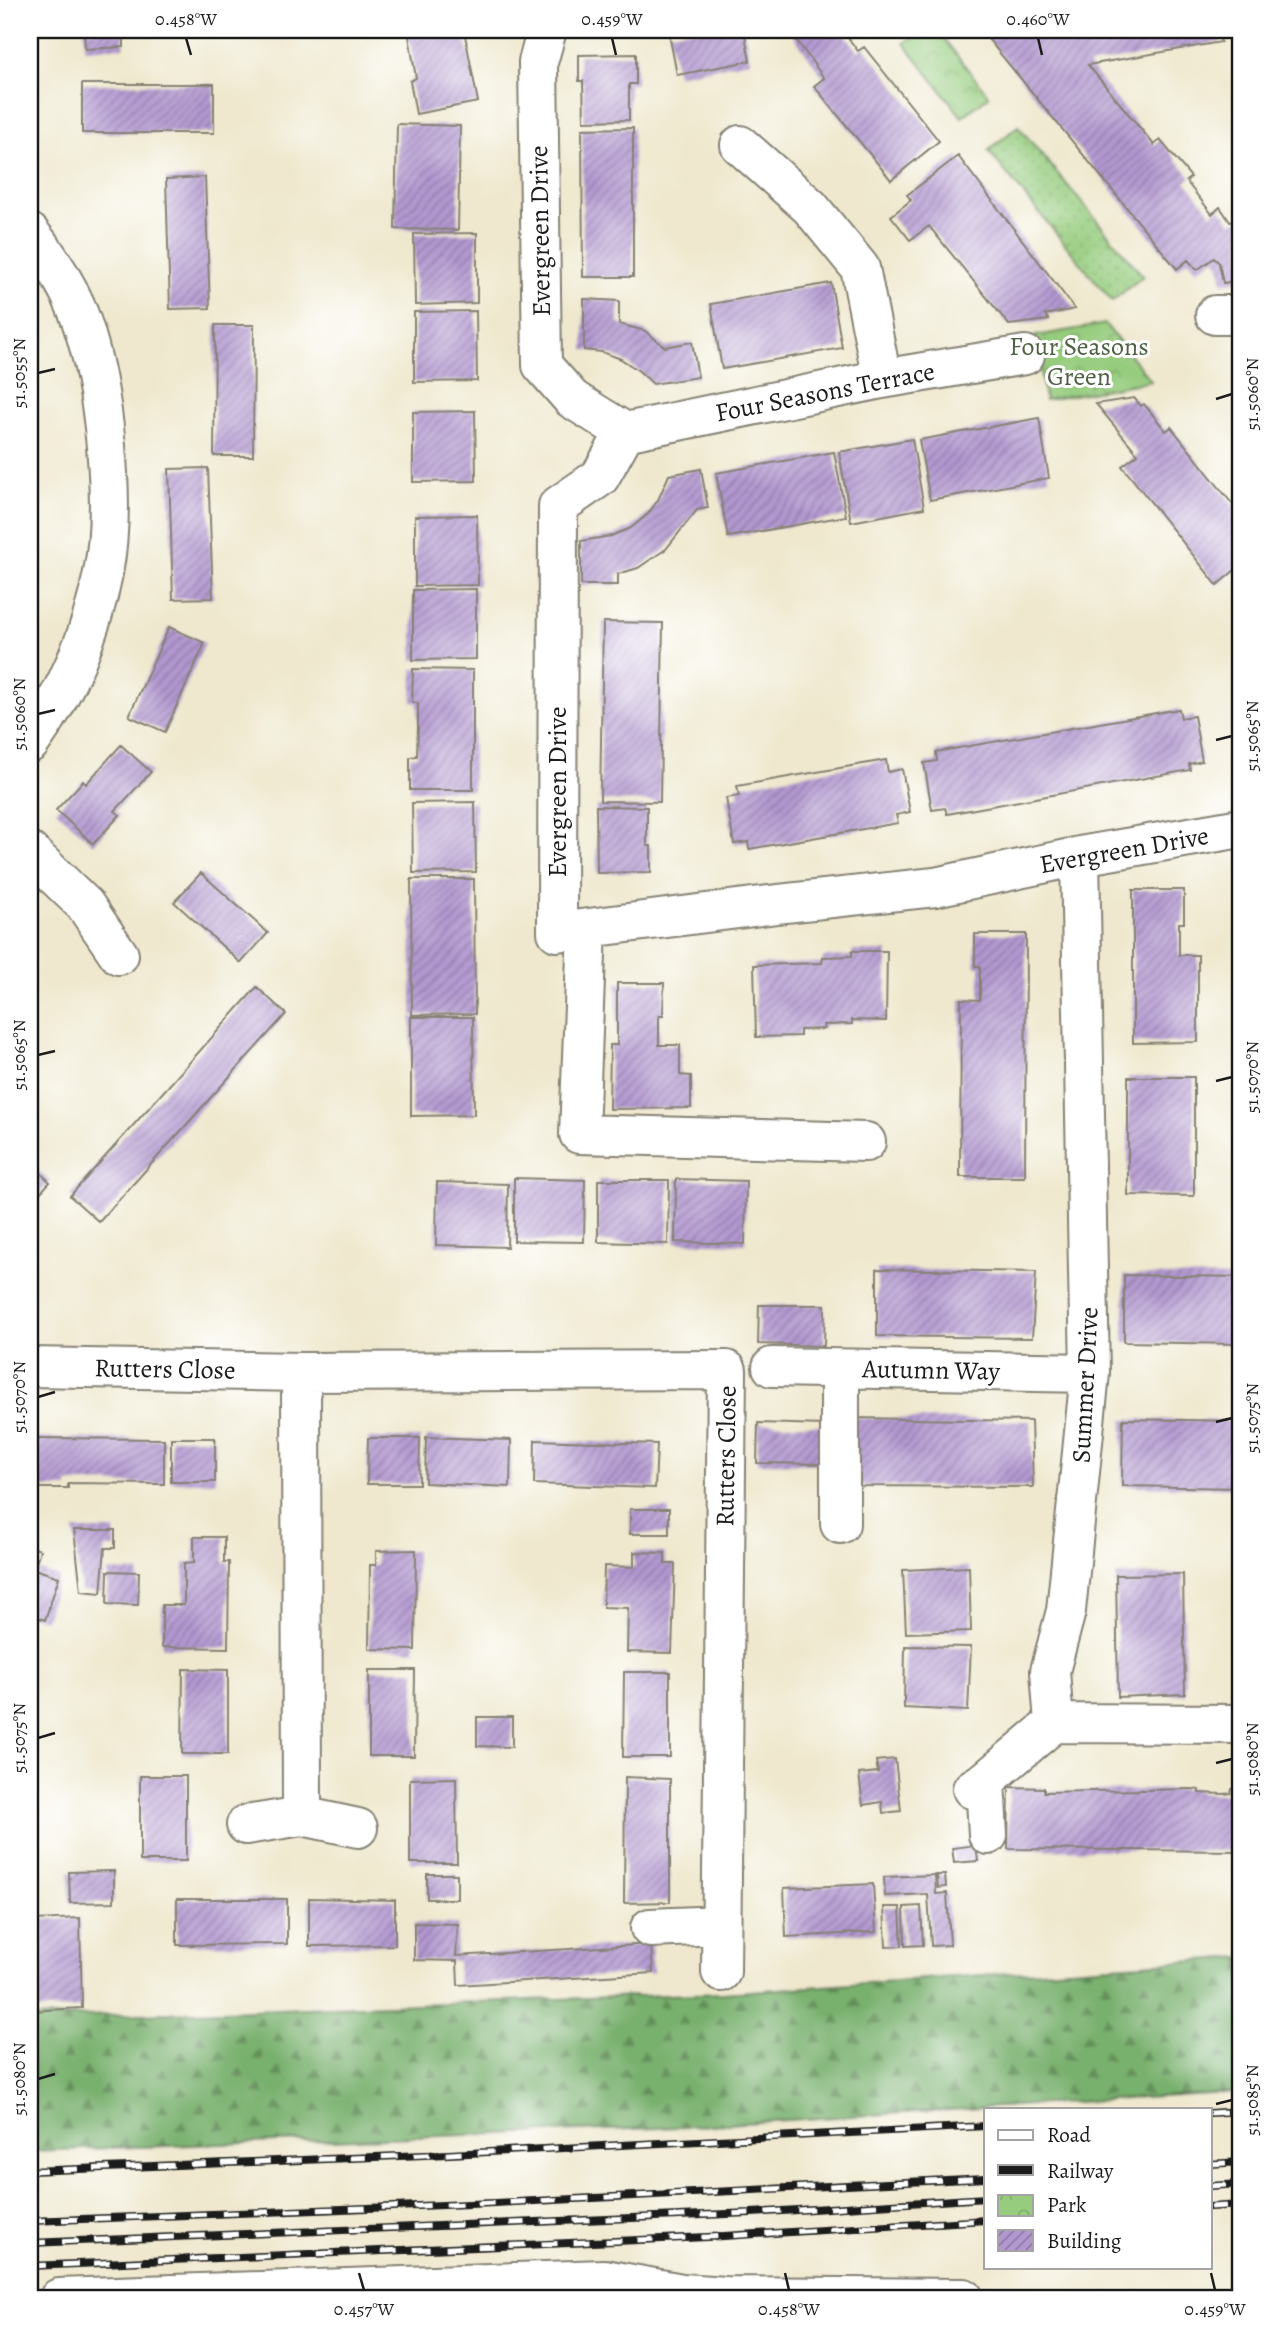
<svg xmlns="http://www.w3.org/2000/svg" width="1271" height="2328" font-family="Alegreya,serif">
  <defs>
    <pattern id="forest-firs" width="22" height="20" patternUnits="userSpaceOnUse" patternTransform="scale(1.75)"><rect width="22" height="20" fill="#78b06d"/><path d="M5 1l3.5 6h-7zM16 11l3.5 6h-7z" fill="#628e59"/></pattern>
    <pattern id="park-crowns" width="20" height="18" patternUnits="userSpaceOnUse" patternTransform="scale(1.75)"><rect width="20" height="18" fill="#96cc7e"/><path d="M2 6a3 3 0 1 1 6 0M12 15a3 3 0 1 1 6 0" fill="none" stroke="#81af6c"/></pattern>
    <pattern id="garden-dots" width="8" height="8" patternUnits="userSpaceOnUse" patternTransform="scale(1.75)"><rect width="8" height="8" fill="#96cc7e"/><path d="M2 2h.1M6 6h.1" fill="none" stroke="#81af6c" stroke-width="1.8" stroke-linecap="round"/></pattern>
    <pattern id="building-hatch" width="6" height="6" patternUnits="userSpaceOnUse" patternTransform="scale(1.75)"><rect width="6" height="6" fill="#b298d0"/><path d="M-1 1l2-2M0 6l6-6M5 7l2-2" fill="none" stroke="#907ba8"/></pattern>
  </defs>
  <rect width="100%" height="100%" fill="#fff"/>
  <filter id="ink" filterUnits="userSpaceOnUse"><feTurbulence type="fractalNoise" baseFrequency=".0143" numOctaves="2"/><feDisplacementMap in="SourceGraphic" scale="14" xChannelSelector="R" yChannelSelector="G"/><feConvolveMatrix kernelMatrix="1 2 1 2 8 2 1 2 1" color-interpolation-filters="sRGB"/></filter>
  <filter id="wash" filterUnits="userSpaceOnUse"><feTurbulence type="fractalNoise" baseFrequency=".00686" numOctaves="4" result="noise"/><feDisplacementMap in="SourceGraphic" scale="28" xChannelSelector="R" yChannelSelector="G"/><feGaussianBlur stdDeviation="1.57" result="paint"/><feColorMatrix in="noise" values="0 0 0 0 0 0 0 0 0 0 0 0 0 0 0 0 0 1.4 0 .05"/><feComposite in="paint" operator="in"/></filter>
  <g filter="url(#wash)">
    <rect width="100%" height="100%" fill="#efe8ce"/>
    <!-- forest -->
    <path fill="url(#forest-firs)" stroke="#4a6644" stroke-width="2" d="M1241,1957V2092L660,2128L30,2151V2018L723,1993Z"/>
    <!-- park -->
    <path fill="url(#park-crowns)" stroke="#59744d" stroke-width="2" d="M921,30H937L989,96L962,117L904,43Z
      M1105,324L1151,381L1045,400L1035,336Z"/>
    <!-- garden -->
    <path fill="url(#garden-dots)" stroke="#59744d" stroke-width="2" d="M1018,126L1143,276L1112,301L988,151Z"/>
    <g id="blocks">
      <!-- building -->
      <path fill="url(#building-hatch)" d="M84,30H124V47L85,49Z
        M408,30H464L478,102L416,114L410,81L416,78Z
        M687,30H744L750,61L677,75L669,33Z
        M789,30H842L858,51L864,47L939,141L891,180L814,86L824,78Z
        M988,30H1218L1221,42L1088,65L1154,145L1160,140L1191,177L1186,181L1212,214L1220,207L1230,222L1241,220V280L1223,283L1219,263L1214,258L1197,270L1188,260L1177,269L989,40Z
        M636,54V84H629V120L584,121L583,81H579V55Z
        M82,84H214V133H82Z
        M397,124L460,126L458,230L395,229Z
        M633,128V277H583L582,129Z
        M958,156L1075,309L1045,315L1049,320L1009,325L929,226L910,240L891,216L911,200L907,195Z
        M205,177L210,308L170,309L166,179Z
        M477,233V303L415,305L414,234Z
        M831,283L842,348L722,369L711,304Z
        M584,299L619,301V324L645,331L665,347L692,342L698,377L653,384L639,371L621,359L602,352L584,350Z
        M476,311L477,381L414,382V312Z
        M215,325H254L253,456H214Z
        M1134,398L1141,406L1144,404L1166,431L1171,427L1241,515V565L1217,585L1122,466L1138,454L1096,404Z
        M475,411L476,481L413,482V412Z
        M1039,418L1049,478L930,500L919,440Z
        M912,439L924,508L851,522L839,452Z
        M834,452L846,516L728,537L716,473Z
        M208,468L213,598L173,599L169,469Z
        M701,469L708,508L697,510L666,549L638,568L618,574V585H581V541L611,536L631,528L648,514L658,500L669,475Z
        M477,515L478,585L415,586V516Z
        M476,589V659L413,660V590Z
        M603,622L663,623L660,802L600,801Z
        M169,627L205,643L165,732L129,716Z
        M413,669L473,670V790H410V757L417,756L418,727V703L412,702Z
        M1179,709L1181,718L1194,716L1202,761L1189,764L1190,770L947,814L945,808L932,810L924,763L937,761L936,752Z
        M121,745L151,772L115,811L120,815L93,844L56,810L83,781L86,784Z
        M886,760L888,772L902,769L910,812L896,815L898,823L749,849L748,842L734,844L726,798L739,796L737,786Z
        M475,802L476,872L413,873L412,803Z
        M596,806L647,807V846H651V872L597,873Z
        M201,873L268,933L241,963L174,902Z
        M411,879H474L475,1014L412,1015Z
        M1133,890H1184V923H1179V955H1198V1042L1133,1043Z
        M975,934H1026L1025,1177H960L961,999L980,1000V966H975Z
        M852,951H887L886,1021L852,1020V1024L823,1025L824,1029L800,1030V1036L756,1037L754,965L822,963L823,957L852,956Z
        M617,983H664L663,1016H659V1045H680V1075L691,1076V1108L609,1109L610,1045H617Z
        M257,987L286,1014L99,1222L70,1196Z
        M411,1017H473L474,1115L411,1116Z
        M1128,1077H1194V1196L1128,1195Z
        M30,1163L50,1182L30,1204Z
        M514,1178L585,1180L584,1242L514,1241Z
        M676,1179L746,1181L745,1244L675,1242Z
        M598,1180H669L668,1244L598,1242Z
        M437,1182L508,1184L507,1247L436,1245Z
        M877,1269L1036,1272L1032,1338L877,1336Z
        M1124,1275L1241,1277V1344L1124,1342Z
        M759,1305H825L824,1346L758,1344Z
        M853,1418L1031,1421L1033,1487L852,1486Z
        M1123,1419L1241,1421V1488L1122,1486Z
        M758,1423L825,1425L824,1464L757,1463Z
        M426,1437L511,1440L510,1487L425,1483Z
        M37,1438L164,1439V1484L68,1483V1488H37Z
        M171,1438H215V1482H171Z
        M368,1438H420L419,1484H367Z
        M535,1440L657,1444L655,1488L534,1484Z
        M630,1509H669V1534H630Z
        M74,1530H115V1548H105L101,1593L81,1591Z
        M194,1537H224V1562H229L228,1648L162,1647V1605H184V1563L194,1562Z
        M30,1546L40,1550L34,1569L59,1577L45,1620L30,1615Z
        M416,1550L415,1650L369,1649L370,1565H376V1551Z
        M634,1552L665,1553V1564H675L672,1653L627,1652L628,1608L603,1607L604,1566L634,1567Z
        M969,1567L971,1631L906,1633L903,1570Z
        M108,1571L139,1572L138,1605L107,1604Z
        M1183,1574L1185,1694L1118,1697L1116,1575Z
        M905,1646L971,1647L968,1711L904,1708Z
        M183,1669L228,1670V1754H182Z
        M369,1670H415L414,1756H369Z
        M624,1672H670V1757H623Z
        M477,1717H512V1747L477,1746Z
        M895,1759L901,1811L883,1813L882,1802L863,1805L859,1774L878,1772L876,1761Z
        M140,1776H186V1861H140Z
        M625,1777L670,1779V1902L624,1903Z
        M456,1778L457,1863H410V1779Z
        M1009,1787L1044,1788V1792L1192,1789L1199,1790V1793L1224,1794L1231,1793L1232,1789H1241V1851L1008,1849Z
        M976,1845L978,1861L954,1863L952,1848Z
        M114,1871V1902L70,1903L69,1872Z
        M427,1874H457V1899H427Z
        M935,1875L936,1894L947,1893L950,1945L931,1946L928,1894L885,1896L884,1877Z
        M937,1875H945L946,1887L938,1888Z
        M873,1884L876,1932L786,1937L784,1888Z
        M309,1898L395,1900V1945L309,1946Z
        M177,1899H287V1944L177,1945Z
        M921,1906L923,1945L905,1946L904,1907Z
        M30,1907H34V1920L80,1918L82,2008L30,2011Z
        M884,1907H900L902,1946L886,1947Z
        M414,1923L458,1924L456,1956L651,1944L653,1973L458,1985L457,1961L414,1960Z"/>
    </g>
  </g>
  <g filter="url(#ink)">
    <use href="#blocks" fill-opacity="0" stroke="#868275" stroke-width="2"/>
    <g fill="none" stroke-linecap="round" stroke-linejoin="round">
      <defs>
        <path id="minor" d="M547,30L538,62L542,365L572,399L625,432L600,477L558,506L557,932L777,904L935,887L1080,856L1241,828
          M740,145L810,207L860,268L882,379
          M30,233C51,259 70,288 81,320C104,386 117,503 103,573C92,632 66,694 30,743
          M1215,315H1241
          M625,432L882,379L1025,355
          M30,852L85,905L119,955
          M587,929L579,1134L866,1142
          M30,1367L301,1372L727,1370L721,1972
          M772,1367L1090,1373
          M301,1372L302,1816
          M840,1524V1369
          M1054,1723L1050,1671L1066,1611L1090,1373L1080,856
          M1054,1723L1241,1724
          M985,1781L988,1835
          M972,1789L985,1781L1054,1723
          M246,1825L302,1816L358,1828
          M650,1928L721,1925
          M59,2298L604,2279L682,2293L725,2296L964,2298"/>
      </defs>
      <!-- minor casing -->
      <use href="#minor" stroke="#868275" stroke-width="42"/>
      <!-- minor -->
      <use href="#minor" stroke="#fff" stroke-width="38"/>
      <defs>
        <path id="rail" d="M1210,2113L1241,2111
          M1210,2164L1241,2162
          M30,2171L449,2154L986,2126
          M1210,2186L1241,2184
          M1210,2207L1241,2205
          M30,2221L495,2203L986,2178
          M30,2243L751,2213L986,2198
          M30,2266L708,2237L986,2220"/>
      </defs>
      <!-- rail casing -->
      <use href="#rail" stroke="#1c1c1c" stroke-width="8"/>
      <!-- rail -->
      <use href="#rail" stroke="#fff" stroke-width="5" stroke-dasharray="16" stroke-linecap="butt"/>
    </g>
  </g>
  <!-- ticks -->
  <path fill="none" stroke="#1c1c1c" stroke-width="2.5" d="M186,38L191,55M612,38L616,55M1038,38L1042,55M38,373L55,369M1216,399L1232,394M38,714L55,710M1216,740L1232,736M38,1055L55,1051M1216,1081L1232,1077M38,1397L55,1392M1216,1422L1232,1418M38,1738L55,1733M1216,1763L1232,1759M38,2079L55,2074M1216,2104L1232,2100M359,2273L364,2290M785,2273L789,2290M1211,2273L1215,2290"/>
  <g text-anchor="middle" dominant-baseline="central" stroke-width="6" stroke-linejoin="round" paint-order="stroke">
    <!-- street labels -->
    <g font-size="26" fill="#1c1c1c" stroke="#fff">
      <text transform="translate(540 231) rotate(-91)">Evergreen Drive</text>
      <text transform="translate(825 392) rotate(-11)">Four Seasons Terrace</text>
      <text transform="translate(557 792) rotate(-90)">Evergreen Drive</text>
      <text transform="translate(1124 850) rotate(-10)">Evergreen Drive</text>
      <text transform="translate(165 1369) rotate(1)">Rutters Close</text>
      <text transform="translate(931 1370) rotate(1)">Autumn Way</text>
      <text transform="translate(1085 1385) rotate(-87)">Summer Drive</text>
      <text transform="translate(726 1456) rotate(-89)">Rutters Close</text>
    </g>
    <!-- park labels -->
    <g font-size="26" fill="#4d6243" stroke="#fff">
      <text x="1079" y="346">Four Seasons<tspan x="1079" dy="30">Green</tspan></text>
    </g>
  </g>
  <!-- margin -->
  <rect width="1271" height="2328" fill="none" stroke="#fff" stroke-width="77"/>
  <!-- legend -->
  <rect x="984" y="2108" width="228" height="161" fill="#ffffff" stroke="#a4a4a4" stroke-width="2"/>
  <rect x="998" y="2130" width="35" height="10" fill="#ffffff" stroke="#a4a4a4" stroke-width="2"/>
  <text x="1047" y="2142" font-size="21" fill="#1c1c1c">Road</text>
  <rect x="998" y="2165" width="35" height="10" fill="#1c1c1c" stroke="#a4a4a4" stroke-width="2"/>
  <text x="1047" y="2178" font-size="21" fill="#1c1c1c">Railway</text>
  <rect x="998" y="2195" width="35" height="21" fill="url(#park-crowns)" stroke="#a4a4a4" stroke-width="2"/>
  <text x="1047" y="2212" font-size="21" fill="#1c1c1c">Park</text>
  <rect x="998" y="2230" width="35" height="21" fill="url(#building-hatch)" stroke="#a4a4a4" stroke-width="2"/>
  <text x="1047" y="2248" font-size="21" fill="#1c1c1c">Building</text>
  <rect x="38" y="38" width="1194" height="2252" fill="none" stroke="#1c1c1c" stroke-width="2.5"/>
  <g font-size="18" text-anchor="middle" fill="#1c1c1c">
    <text x="186" y="25">0.458°W</text>
    <text x="612" y="25">0.459°W</text>
    <text x="1038" y="25">0.460°W</text>
    <text transform="translate(19 373) rotate(-90)" y="6">51.5055°N</text>
    <text transform="translate(1252 394) rotate(-90)" y="6">51.5060°N</text>
    <text transform="translate(19 714) rotate(-90)" y="6">51.5060°N</text>
    <text transform="translate(1252 736) rotate(-90)" y="6">51.5065°N</text>
    <text transform="translate(19 1055) rotate(-90)" y="6">51.5065°N</text>
    <text transform="translate(1252 1077) rotate(-90)" y="6">51.5070°N</text>
    <text transform="translate(19 1397) rotate(-90)" y="6">51.5070°N</text>
    <text transform="translate(1252 1418) rotate(-90)" y="6">51.5075°N</text>
    <text transform="translate(19 1738) rotate(-90)" y="6">51.5075°N</text>
    <text transform="translate(1252 1759) rotate(-90)" y="6">51.5080°N</text>
    <text transform="translate(19 2079) rotate(-90)" y="6">51.5080°N</text>
    <text transform="translate(1252 2100) rotate(-90)" y="6">51.5085°N</text>
    <text x="364" y="2315">0.457°W</text>
    <text x="789" y="2315">0.458°W</text>
    <text x="1215" y="2315">0.459°W</text>
  </g>
</svg>
